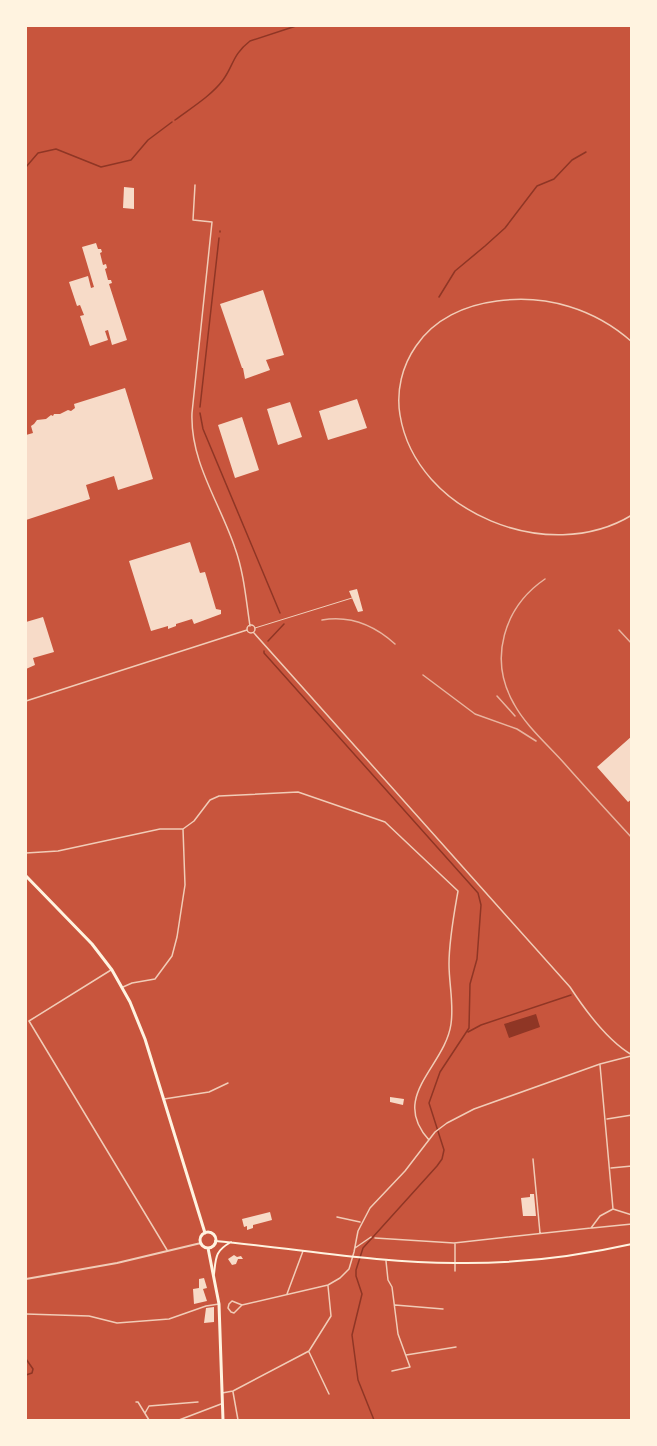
<svg xmlns="http://www.w3.org/2000/svg" width="657" height="1446" font-family="'Alegreya Sans',sans-serif">
  <rect width="100%" height="100%" fill="#c8553d"/>
  <!-- water -->
  <path fill="#8f3625" d="M536,1014L540,1027L509,1038L504,1024Z"/>
  <g fill="none" stroke-linecap="round" stroke-linejoin="round">
    <!-- stream -->
    <path stroke="#8f3625" stroke-width="1.5" d="M175,120C191,108 211,96 223,80C234,65 232,55 250,41L296,26
      M26,167L38,153L56,149L101,167L131,160L148,140L172,122
      M220,232V231
      M439,297L455,271L485,246L505,228L537,186L554,179L572,160L586,152
      M200,407L219,238
      M200,413L203,429L280,613
      M268,641L284,624
      M264,651V653L478,893L481,905L477,959L470,984L469,1028L440,1072L429,1103L444,1150L442,1159L437,1166L363,1248L356,1270V1276L362,1294L352,1335L358,1380L374,1420
      M468,1032L481,1025L571,995
      M26,1359L33,1369L32,1373L26,1375"/>
  </g>
  <!-- building -->
  <path fill="#f7dbc8" d="M124,187L134,188V209L123,208Z
    M96,243L98,249H101L102,252L100,253L103,265L106,264L107,268L105,269L108,280H111L112,283L109,284L127,340L112,345L108,330L105,331L108,340L90,346L80,316L84,315L80,305L77,306L69,282L88,276L91,288L94,287L82,247Z
    M263,290L284,355L266,360L270,370L245,379L243,368H242L220,304Z
    M125,388L153,479L118,490L114,476L86,485L90,499L26,520V435L33,433L31,426L34,424L37,420L46,419L51,415L53,416L54,414H60L68,410L71,411L75,408L74,404Z
    M357,399L367,428L328,440L319,411Z
    M290,402L302,437L278,445L267,409Z
    M242,417L259,470L235,478L218,425Z
    M190,542L200,573L205,572L216,609L221,610V614L194,624L192,619L176,624V626L168,629V626L151,631L129,561Z
    M357,589L363,611L358,612L349,591Z
    M43,617L54,652L33,658L35,665L26,669V622Z
    M632,736V799L628,802L597,767Z
    M390,1097L404,1099L403,1105L390,1102Z
    M530,1194H534L536,1216H523L521,1198L530,1197Z
    M270,1212L272,1220L253,1225V1228L247,1230V1226L244,1227L242,1219Z
    M234,1255L237,1257L241,1256L243,1259H238L236,1264L232,1265L228,1259Z
    M204,1278L207,1288L203,1289L207,1301L194,1304L193,1289L199,1288V1279Z
    M214,1307V1322L204,1323L206,1308Z"/>
  <g fill="none" stroke-linecap="round" stroke-linejoin="round">
    <!-- service -->
    <path stroke="#f1ccb7" stroke-width="1" d="M255,628L352,598"/>
    <!-- minor -->
    <path stroke="#f1ccb7" stroke-width="1.5" d="M195,185L193,220L212,222L192,413C190,462 220,503 235,548C244,573 246,600 250,626
      M632,342C595,309 546,294 497,301C465,305 434,319 416,346C402,366 396,391 400,415C416,513 549,566 632,515
      M247 629a4 4 0 1 1 8 0a4 4 0 1 1-8 0Z
      M254,633L570,987C585,1010 608,1041 632,1055
      M26,701L247,630
      M26,853L58,851L160,829H183L194,821L210,800L219,796L298,792L385,822L458,891C454,914 449,940 449,964C449,984 454,1004 451,1024C445,1067 389,1096 429,1140
      M111,970L29,1021L167,1250
      M123,987L132,983L155,979L172,956L177,937L185,885L183,829
      M600,1065L613,1209
      M164,1099L209,1092L228,1083
      M607,1119L632,1115
      M533,1159L540,1233
      M611,1168L632,1166
      M337,1217L360,1222
      M592,1228L632,1224
      M375,1238L454,1243L591,1228L600,1216L613,1209L632,1215
      M455,1244V1271
      M355,1248L371,1237
      M386,1261L388,1280L392,1287L398,1334L410,1367L392,1371
      M287,1294L303,1251
      M242,1305L232,1301L229,1304L228,1308L231,1312L234,1313L242,1305L328,1285L340,1278L349,1269L354,1252L358,1231L370,1208L405,1171L435,1132L447,1123L474,1109L600,1064L631,1056
      M395,1305L443,1309
      M26,1314L89,1316L117,1323L169,1319L206,1306L219,1304
      M309,1352L329,1394
      M406,1355L456,1347
      M233,1392L238,1420
      M222,1393L233,1391L309,1351L331,1316L328,1286
      M136,1402H138L149,1420
      M145,1413L149,1406L198,1402
      M179,1420L221,1404"/>
    <!-- tertiary -->
    <path stroke="#f1ccb7" stroke-width="2" d="M26,1279L117,1263L201,1243"/>
    <!-- secondary -->
    <path stroke="#fff3e0" stroke-width="2" d="M215,1241C295,1248 375,1263 455,1263C514,1264 574,1257 632,1244
      M214,1274C216,1257 215,1251 231,1242"/>
    <!-- primary -->
    <path stroke="#fff3e0" stroke-width="3" d="M26,876L92,944L112,970L130,1002L145,1039L205,1233
      M200 1240a8 8 0 1 1 16 0a8 8 0 1 1-16 0Z
      M208,1248L219,1304L223,1420"/>
    <!-- rail -->
    <path stroke="#e9b49f" stroke-width="1.5" d="M545,579C504,607 488,659 514,704C526,726 547,744 564,763C586,788 609,813 632,838
      M322,620C351,615 374,625 395,644
      M619,630L632,644
      M423,675L475,714L517,729L536,741
      M497,696L515,716"/>
  </g>
  <!-- border -->
  <rect width="657" height="1446" fill="none" stroke="#fff3e0" stroke-width="54"/>
</svg>
